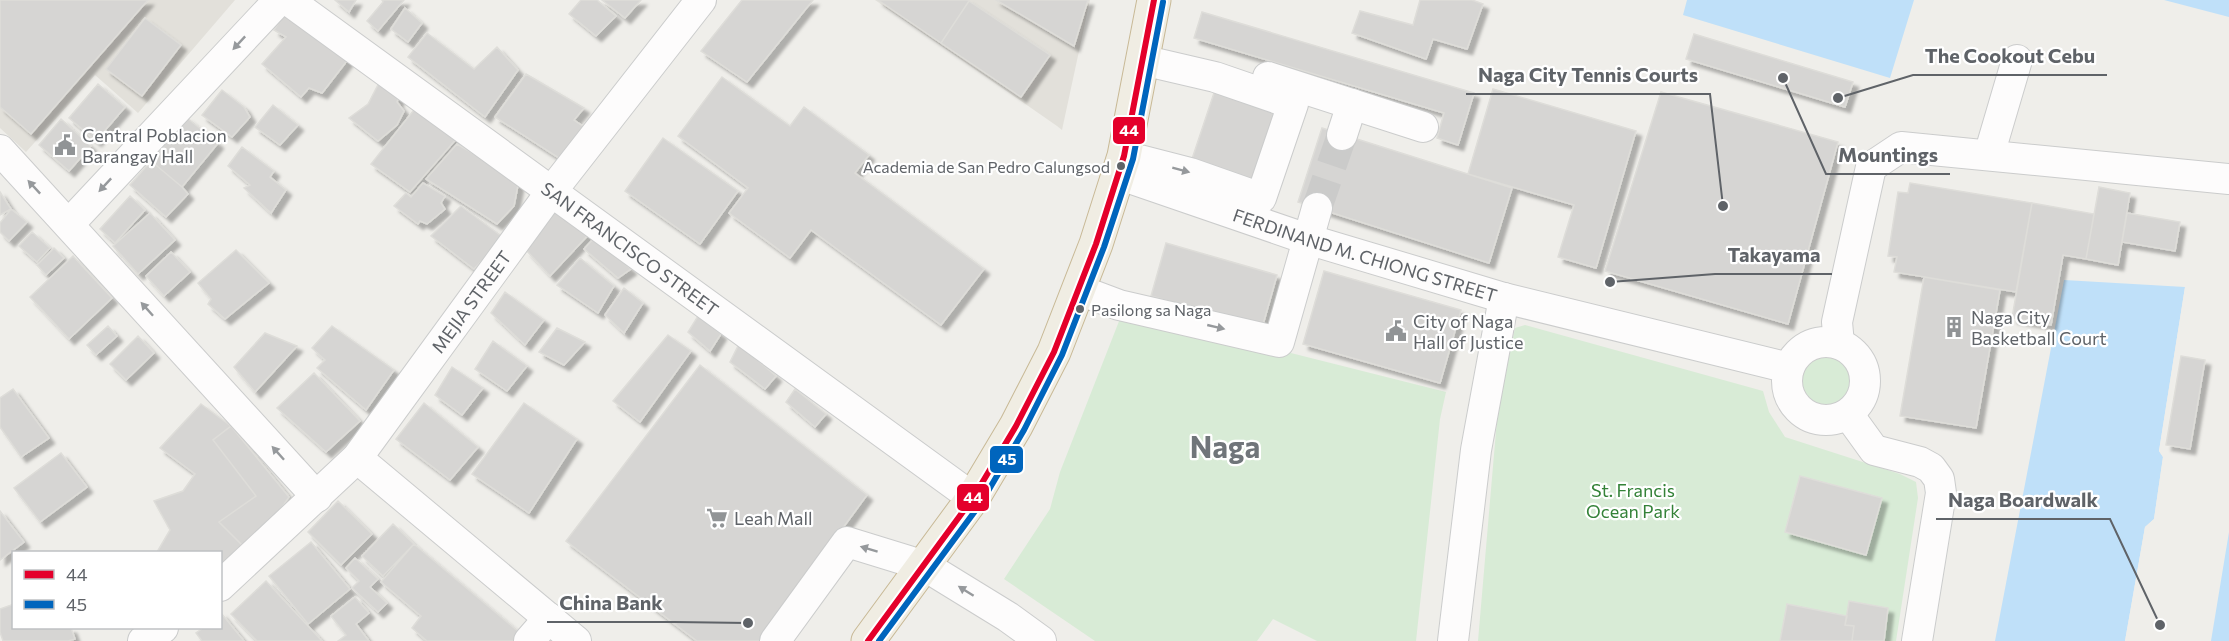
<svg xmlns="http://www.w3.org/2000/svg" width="2229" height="641" font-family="Commissioner,sans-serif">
  <defs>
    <filter id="shadow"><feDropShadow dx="5.5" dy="5.5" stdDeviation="1.5" flood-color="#0004"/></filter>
  </defs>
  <rect width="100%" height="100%" fill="#efeeea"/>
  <!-- education -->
  <path fill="#e2e0da" d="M0,0H235L138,113L95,75L26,152L0,128Z
    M875,0H1090L1062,130L1057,126Z"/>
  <!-- green -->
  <path fill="#d8ebd6" d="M1123,311L1446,392L1440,419L1416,641H1317L1273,619L1257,641H1095L1004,579L1050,509L1060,472Z
    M1525,325L1763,391L1769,412L1785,437L1900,474L1916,482L1918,498L1896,641H1478L1498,408L1515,328Z
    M1799 381a27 27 0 1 1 54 0a27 27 0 1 1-54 0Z"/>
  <!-- water -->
  <path fill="#bfe0f9" d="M1687,0H1914L1890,78L1683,15Z
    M2164,0H2229V17Z
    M2064,280L2185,287L2159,451L2163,457L2154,519L2145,527L2125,641H1995Z
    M2229,532V641H2211Z"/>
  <!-- pier -->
  <path fill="#efeeea" d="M2185,287L2188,288L2162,450L2166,457L2157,520L2148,528L2128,641H2125L2145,527L2154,519L2163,457L2159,451Z"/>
  <!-- building -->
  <path fill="#d6d5d3" stroke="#deddd9" stroke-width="1.5" filter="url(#shadow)" d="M0,0H148L31,134L0,107Z
    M335,0H356L349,12Z
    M382,0H404L378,31L367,21L383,2Z
    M581,0H597L616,16L596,36L569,14Z
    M602,0H641L625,18Z
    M742,0H813L747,82L701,51Z
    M878,0H968L969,1L941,43Z
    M996,0H1088L1074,46Z
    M1420,0H1472L1483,4L1467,49L1433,39L1426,59L1352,33L1360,11L1413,25Z
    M969,1L1050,55L1021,97L941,43Z
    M405,8L422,23L408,42L391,29Z
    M285,12L350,57L322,93L309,88L301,97L262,64L286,37L274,30Z
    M1202,12L1474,93L1458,145L1437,138L1444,113L1194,38Z
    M145,18L181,45L142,96L106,69Z
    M427,33L474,69L497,47L518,70L485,117L408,57Z
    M1694,34L1853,82L1845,107L1686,59Z
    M526,74L584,108L574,120L587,129L562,160L495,117Z
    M722,77L790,126L804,107L869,155L855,173L984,269L941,325L811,230L790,258L729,213L748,188L678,136Z
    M381,79L401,92L397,102L404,111L397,125L378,141L349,118L368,104Z
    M98,84L125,107L96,141L69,118Z
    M1216,87L1280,108L1256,183L1191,162Z
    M1493,89L1636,131L1596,268L1558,257L1574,205L1468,174Z
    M222,90L244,107L250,117L232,137L202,115Z
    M1661,92L1838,142L1788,324L1605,271Z
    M273,105L298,125L280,145L255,127Z
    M417,106L459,136L410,192L371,164Z
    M186,117L218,143L182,187L151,161Z
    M61,119L91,146L69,171L39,145Z
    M1322,128L1512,188L1489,263L1298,202Z
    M663,138L738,191L700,244L625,191Z
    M457,144L519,180L514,206L497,224L426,179Z
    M242,147L274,171L270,177L286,190L271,213L244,188L250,185L228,166Z
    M151,161L182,187L188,194L166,217L130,185Z
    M423,183L445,196L441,203L445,209L427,224L420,221L418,224L394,206L406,193L411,197Z
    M1910,183L2032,203L2016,292L1894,272L1897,257L1888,256L1898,192L1908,193Z
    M2099,187L2130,193L2118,265L2086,259Z
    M0,192L11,209L0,215Z
    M130,196L145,210L115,243L100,229Z
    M2032,203L2094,214L2086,259L2063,255L2051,325L2012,318Z
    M461,206L504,238L474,269L431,236Z
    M555,208L590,233L550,276L526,250Z
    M11,209L27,222L9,241L0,232V223Z
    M150,213L175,240L138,274L113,246Z
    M2127,213L2180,222L2175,251L2122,242Z
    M32,232L50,248L37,262L19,246Z
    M595,237L631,269L618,278L584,249Z
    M1166,243L1277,275L1262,328L1151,296Z
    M54,248L64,258L46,275L37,265Z
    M236,250L269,283L225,319L208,304L211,299L198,283Z
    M171,252L190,272L164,296L146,276Z
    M73,256L112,298L69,339L30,297Z
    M580,258L614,286L598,313L557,285Z
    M1324,271L1461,310L1440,383L1303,344Z
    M1924,277L2000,290L1976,428L1900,416Z
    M624,288L643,303L624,333L605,315Z
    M505,292L544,320L525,345L491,313Z
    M698,316L721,334L710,351L688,332Z
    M108,326L117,336L96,355L87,345Z
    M332,326L394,370L366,410L317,368L325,360L312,348Z
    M557,328L585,342L564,365L539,352Z
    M265,333L297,346L255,392L234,367Z
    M668,335L691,351L640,422L613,401Z
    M138,336L154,353L126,380L110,364Z
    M493,341L527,366L507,391L475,369Z
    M739,344L776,376L765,389L730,362Z
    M2181,356L2205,360L2190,449L2166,445Z
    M700,365L867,495L760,641H697L566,541Z
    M452,367L483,388L462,415L435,395Z
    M314,373L360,421L326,452L277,408Z
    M13,389L49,438L21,457L0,427V398Z
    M795,389L826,414L815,427L786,402Z
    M424,403L478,447L450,480L396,439Z
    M524,403L577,439L529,513L472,474Z
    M201,404L231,426L213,440L256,496L219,522L246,549L220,571V552H157L170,530L154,501L183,491L195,474L160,448Z
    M231,426L289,497L277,515L246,549L219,522L256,496L213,440Z
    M61,453L87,487L40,522L14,488Z
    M1800,476L1882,498L1866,555L1785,532Z
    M338,501L372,534L341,565L308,532Z
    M0,511L24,542L0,560Z
    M393,524L414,544L383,576L362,556Z
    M311,542L350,589L308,624L269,576Z
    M414,544L525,637L521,641H427L412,628L421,616L381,582Z
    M355,558L378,579L370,587L387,603L378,612L352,588L359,581L346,568Z
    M266,581L322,641H257L231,614Z
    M355,597L369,613L356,624L369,641H338L346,635L331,616Z
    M1849,601L1888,608L1884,641H1852L1854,626L1845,625Z
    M14,604V628H71L75,639L68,641H3L0,632V609Z
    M1787,604L1847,616L1845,625L1854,626L1852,641H1780Z
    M221,613L244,641H202L196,633L203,628H220Z"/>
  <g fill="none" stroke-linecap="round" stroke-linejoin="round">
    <!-- minor-tunnel -->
    <path stroke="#cbcbca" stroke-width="30" stroke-dasharray="30 15" stroke-linecap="butt" d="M1317,208L1342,135"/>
    <defs>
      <g id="minor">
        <path id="s1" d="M288,0L973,498"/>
        <path d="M1268,77L1423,127"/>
        <path d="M1342,135L1352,104"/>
        <path d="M0,150L317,497"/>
        <path d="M1989,155L2017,60"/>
        <path d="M1124,156L1190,173L1261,198L1293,104L1215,77L1142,60"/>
        <path id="s2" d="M1118,174L1307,239L1504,298L1789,368"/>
        <path d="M69,224L279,0"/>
        <path d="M1079,290L1119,305L1279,342L1317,208"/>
        <circle cx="1826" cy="381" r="39"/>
        <path d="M1839,344L1837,322L1871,167L1901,147L2229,179"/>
        <path d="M1848,414L1874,450L1920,462L1931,468L1939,479L1941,493L1917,641"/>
        <path d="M357,458L576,641"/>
        <path id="s3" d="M220,586L357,458L551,192L701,0"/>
        <path d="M143,641L163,628"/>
        <path d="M529,641L549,618"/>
        <path d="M775,641L847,542L925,566L1008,617L1041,641"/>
        <path d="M1453,641L1476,450L1504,298"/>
      </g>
      <path id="highway" d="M868,641L973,498L1016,426L1054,352L1096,244L1124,156L1154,0"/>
    </defs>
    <!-- minor casing -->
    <use href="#minor" stroke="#cbcccc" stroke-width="32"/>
    <!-- highway casing -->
    <use href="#highway" stroke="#c8b996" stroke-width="35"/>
    <!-- minor -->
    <use href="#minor" stroke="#fdfcfc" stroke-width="30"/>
    <!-- highway -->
    <use href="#highway" stroke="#f0ede3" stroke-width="33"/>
    <defs>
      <path id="bus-1" d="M868,641L973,498L1016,426L1054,352L1096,244L1124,156L1154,0"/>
      <path id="bus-2" d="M879,641L981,503L1024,430L1062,355L1104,247L1133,159L1163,2"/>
    </defs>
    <!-- bus-1 casing -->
    <use href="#bus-1" stroke="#fff" stroke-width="10"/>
    <!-- bus-2 casing -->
    <use href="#bus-2" stroke="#fff" stroke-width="10"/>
    <!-- bus-1 -->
    <use href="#bus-1" stroke="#e4002b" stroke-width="6"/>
    <!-- bus-2 -->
    <use href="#bus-2" stroke="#0065bd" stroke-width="6"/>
  </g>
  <!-- one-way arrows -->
  <defs><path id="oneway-solid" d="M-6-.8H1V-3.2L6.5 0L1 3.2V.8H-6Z" transform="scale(1.5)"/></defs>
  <g fill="#96999c">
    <use href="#oneway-solid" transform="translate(239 43) rotate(133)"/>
    <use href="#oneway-solid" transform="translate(1181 170) rotate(15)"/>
    <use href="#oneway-solid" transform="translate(105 185) rotate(133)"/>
    <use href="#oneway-solid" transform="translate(34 187) rotate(-133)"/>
    <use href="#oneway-solid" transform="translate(147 309) rotate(-132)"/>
    <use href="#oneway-solid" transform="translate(1216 327) rotate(13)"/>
    <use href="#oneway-solid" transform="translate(278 453) rotate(-132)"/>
    <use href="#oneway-solid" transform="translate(869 549) rotate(-163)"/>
    <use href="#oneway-solid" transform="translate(966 591) rotate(-148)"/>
  </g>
  <!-- icons -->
  <defs>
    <symbol id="civic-bare" viewBox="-9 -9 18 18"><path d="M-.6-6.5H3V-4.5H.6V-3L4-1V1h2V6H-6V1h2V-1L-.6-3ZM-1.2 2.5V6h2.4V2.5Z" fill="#919496" stroke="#fff" stroke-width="2.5" paint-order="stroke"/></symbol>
    <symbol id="building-bare" viewBox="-9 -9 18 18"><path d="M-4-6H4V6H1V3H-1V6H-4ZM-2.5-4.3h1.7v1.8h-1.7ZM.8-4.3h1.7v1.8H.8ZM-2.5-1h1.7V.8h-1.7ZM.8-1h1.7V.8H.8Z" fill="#919496" stroke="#fff" stroke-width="2.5" paint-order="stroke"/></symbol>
    <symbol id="supermarket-bare" viewBox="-9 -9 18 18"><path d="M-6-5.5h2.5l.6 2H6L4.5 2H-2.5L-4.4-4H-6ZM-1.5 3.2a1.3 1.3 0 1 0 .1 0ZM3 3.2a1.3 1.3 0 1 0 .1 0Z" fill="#919496" stroke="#fff" stroke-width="2.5" paint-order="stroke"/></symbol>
  </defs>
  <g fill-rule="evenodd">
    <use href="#civic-bare" x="50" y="130" width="30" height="30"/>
    <use href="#building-bare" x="1939" y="312" width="30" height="30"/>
    <use href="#civic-bare" x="1381" y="316" width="30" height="30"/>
    <use href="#supermarket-bare" x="702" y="503" width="30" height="30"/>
  </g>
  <!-- markers -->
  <g fill="#5f6368" stroke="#fff" stroke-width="2">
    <circle cx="1121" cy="166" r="5"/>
    <circle cx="1080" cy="309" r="5"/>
  </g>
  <g text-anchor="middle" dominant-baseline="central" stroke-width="4.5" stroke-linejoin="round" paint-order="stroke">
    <!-- bus labels -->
    <g font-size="16" fill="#5f6368" stroke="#fff" text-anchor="end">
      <text x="1110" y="166">Academia de San Pedro Calungsod</text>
      <text x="1091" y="309" text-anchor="start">Pasilong sa Naga</text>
    </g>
    <!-- poi labels -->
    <g font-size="18" fill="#5f6368" stroke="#fff" text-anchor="start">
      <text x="82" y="135">Central Poblacion<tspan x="82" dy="21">Barangay Hall</tspan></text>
      <text x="1971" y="317">Naga City<tspan x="1971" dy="21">Basketball Court</tspan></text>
      <text x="1413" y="321">City of Naga<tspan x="1413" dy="21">Hall of Justice</tspan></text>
      <text x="734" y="518">Leah Mall</text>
    </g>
    <!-- street labels -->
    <g font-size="18" fill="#5f6368" stroke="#fff">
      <text stroke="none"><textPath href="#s1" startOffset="423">SAN FRANCISCO STREET</textPath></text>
      <text stroke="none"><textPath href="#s2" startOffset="260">FERDINAND M. CHIONG STREET</textPath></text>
      <text stroke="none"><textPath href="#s3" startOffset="381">MEJIA STREET</textPath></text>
    </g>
    <!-- park labels -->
    <g font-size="18" fill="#348238" stroke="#fff">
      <text x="1633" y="490">St. Francis<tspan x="1633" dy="21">Ocean Park</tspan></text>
    </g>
    <!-- town labels -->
    <g font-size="30" font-weight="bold" fill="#70757a" stroke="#fff">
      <text x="1225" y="445">Naga</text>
    </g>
  </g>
  <!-- callouts -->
  <path fill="none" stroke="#5f6368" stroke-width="2" d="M1838 98L1913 75H2107M1723 206L1710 94H1466M1783 78L1826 174H1950M1610 282L1715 274H1832M2160 625L2110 519H1936M748 623L675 622H547"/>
  <g fill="#5f6368" stroke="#fff" stroke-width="2">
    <circle cx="1838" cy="98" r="6"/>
    <circle cx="1723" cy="206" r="6"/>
    <circle cx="1783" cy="78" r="6"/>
    <circle cx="1610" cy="282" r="6"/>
    <circle cx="2160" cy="625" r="6"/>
    <circle cx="748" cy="623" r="6"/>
  </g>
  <g font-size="20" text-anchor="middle" font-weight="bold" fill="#5f6368" stroke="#fff" stroke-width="4.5" stroke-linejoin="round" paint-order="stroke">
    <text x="2010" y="63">The Cookout Cebu</text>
    <text x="1588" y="82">Naga City Tennis Courts</text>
    <text x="1888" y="162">Mountings</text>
    <text x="1774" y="262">Takayama</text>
    <text x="2023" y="507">Naga Boardwalk</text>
    <text x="611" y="610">China Bank</text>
  </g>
  <g stroke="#fff" stroke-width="2">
    <rect x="1112" y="116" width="34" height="29" rx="6" fill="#e4002b"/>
    <rect x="989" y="445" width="35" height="29" rx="6" fill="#0065bd"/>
    <rect x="956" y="483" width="34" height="29" rx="6" fill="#e4002b"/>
  </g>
  <g font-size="16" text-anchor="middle" font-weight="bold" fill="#fff">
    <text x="1129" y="136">44</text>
    <text x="1007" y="465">45</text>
    <text x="973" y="503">44</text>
  </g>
  <!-- legend -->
  <rect x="12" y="551" width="210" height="78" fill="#ffffff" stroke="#bfc1c3" stroke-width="1.5"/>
  <rect x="24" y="570" width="30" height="9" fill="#e4002b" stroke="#bfc1c3" stroke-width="1.5"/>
  <text x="66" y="581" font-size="18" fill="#5f6368">44</text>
  <rect x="24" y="600" width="30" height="9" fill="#0065bd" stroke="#bfc1c3" stroke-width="1.5"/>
  <text x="66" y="611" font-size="18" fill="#5f6368">45</text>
</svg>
